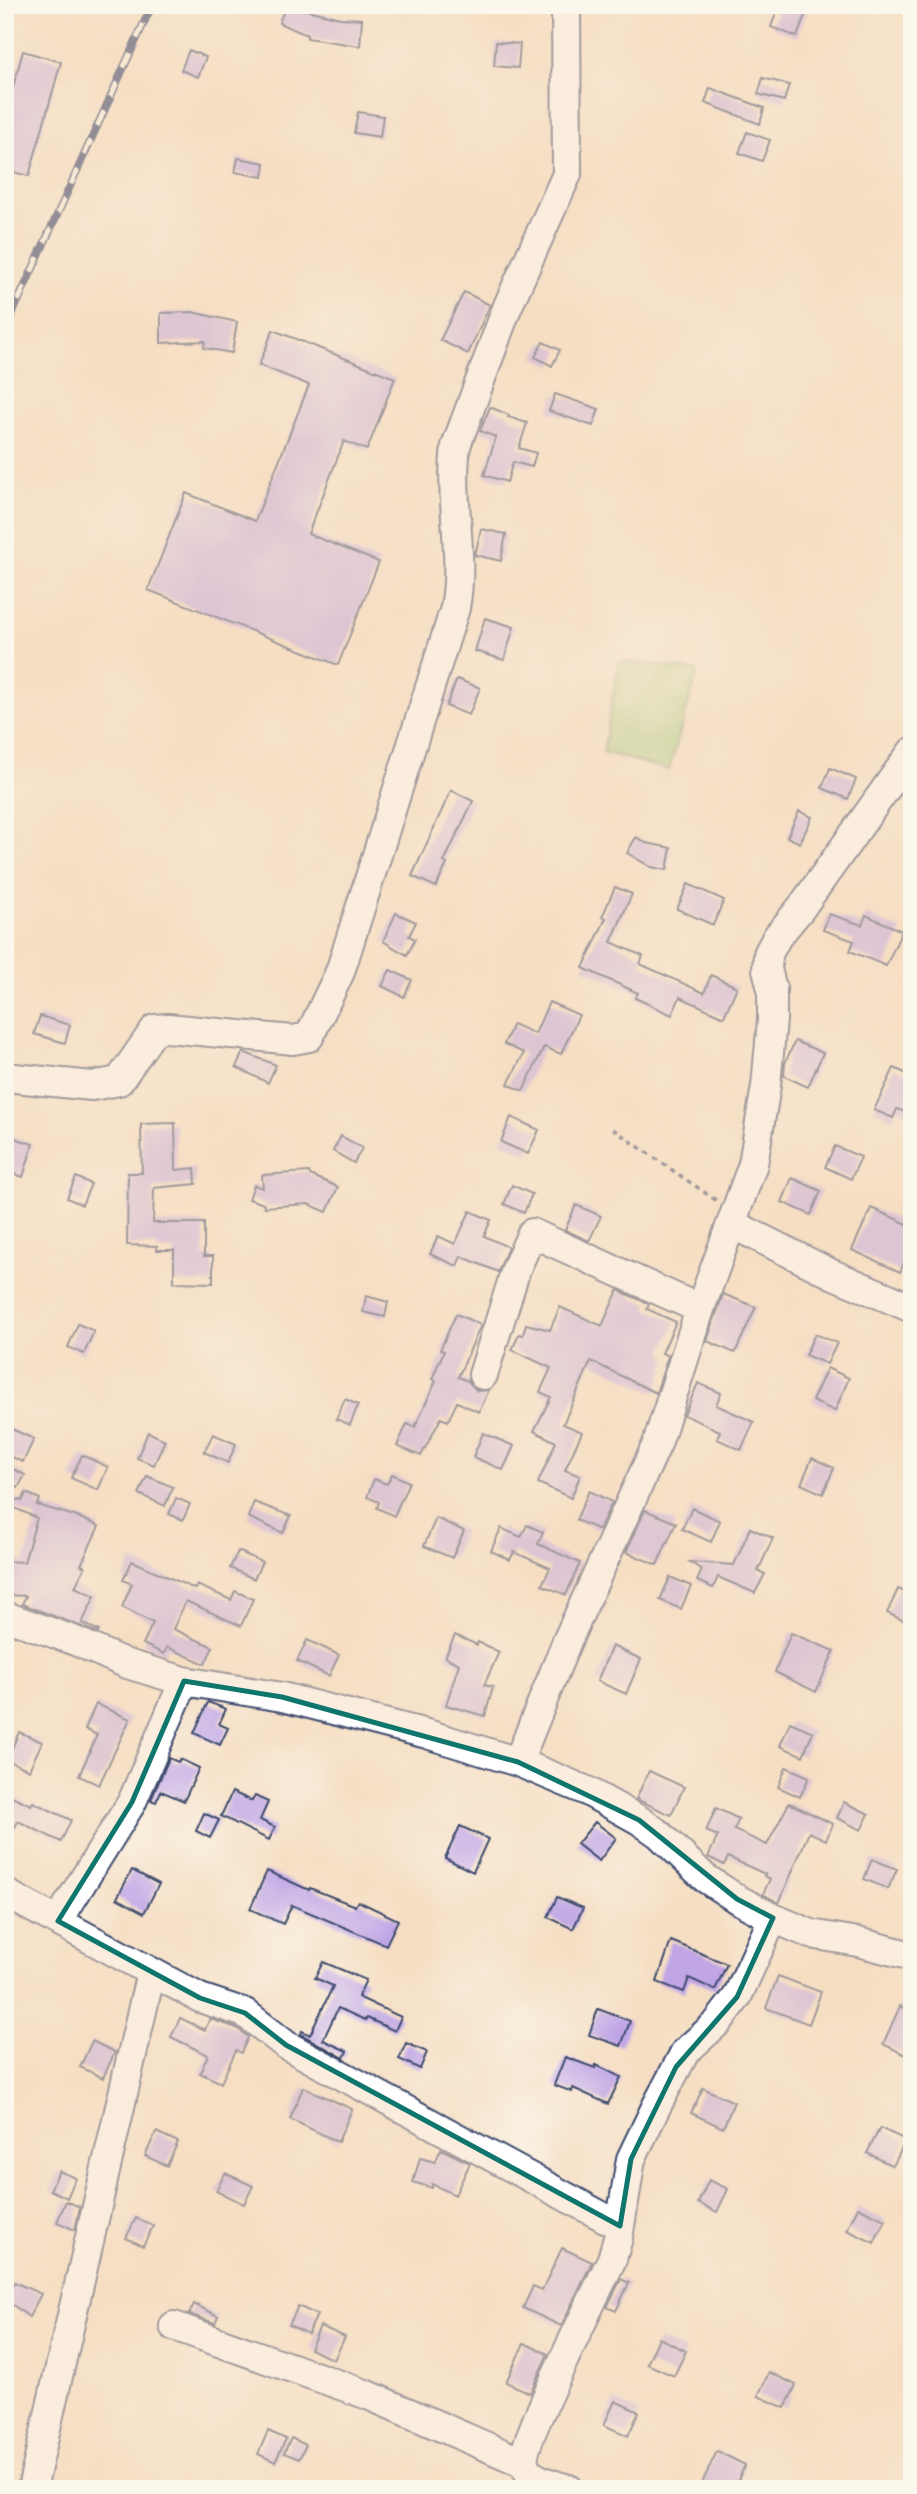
<svg xmlns="http://www.w3.org/2000/svg" width="917" height="2494" font-family="'Architects Daughter',sans-serif">
  <rect width="100%" height="100%" fill="#fbf7ec"/>
  <filter id="ink" filterUnits="userSpaceOnUse"><feTurbulence type="fractalNoise" baseFrequency=".0143" numOctaves="2"/><feDisplacementMap in="SourceGraphic" scale="14" xChannelSelector="R" yChannelSelector="G"/><feConvolveMatrix kernelMatrix="1 2 1 2 8 2 1 2 1" color-interpolation-filters="sRGB"/></filter>
  <filter id="wash" filterUnits="userSpaceOnUse"><feTurbulence type="fractalNoise" baseFrequency=".00686" numOctaves="4" result="noise"/><feDisplacementMap in="SourceGraphic" scale="28" xChannelSelector="R" yChannelSelector="G"/><feGaussianBlur stdDeviation="1.57" result="paint"/><feColorMatrix in="noise" values="0 0 0 0 0 0 0 0 0 0 0 0 0 0 0 0 0 1.4 0 .05"/><feComposite in="paint" operator="in"/></filter>
  <g filter="url(#wash)">
    <rect width="100%" height="100%" fill="#f5dec3"/>
    <!-- green -->
    <path fill="#9bca78" stroke="#5b7c6b" stroke-width="2" d="M619,661L698,671L669,770L603,752Z"/>
    <g id="blocks">
      <!-- building -->
      <path fill="#c0a6e6" d="M286,5L340,18L362,19L360,46L307,38V35L279,23Z
        M779,5H795L807,10L797,37L771,27Z
        M496,42L520,44L518,68L494,66Z
        M189,50L206,57L198,77L181,70Z
        M23,51L61,62L29,176L5,170V116Z
        M763,78L789,85L784,101L758,94Z
        M710,88L764,108L760,124L705,103Z
        M358,112L383,116L380,137L354,133Z
        M747,132L770,140L762,161L739,153Z
        M238,158L265,163L263,177L235,172Z
        M464,292L490,305L468,354L440,340Z
        M192,312L237,322L232,353L204,348L205,341L161,343V313Z
        M273,330L395,378L367,450L344,441L308,534L379,562L338,665L148,590L186,493L255,521L309,385L259,365Z
        M543,342L560,350L552,366L535,357Z
        M555,394L599,409L593,426L549,411Z
        M490,407L509,415L508,417L527,423L519,448L536,453L532,467L513,462L507,482L484,475L496,437L480,431Z
        M481,529L506,534L501,561L475,555Z
        M485,618L514,627L504,660L475,651Z
        M457,679L480,688L469,715L446,706Z
        M830,768L856,779L848,799L822,788Z
        M451,790L473,801L444,862L447,864L436,887L412,876Z
        M799,811L812,817L800,843L787,837Z
        M636,837L646,843L671,848L667,870L651,867L627,853Z
        M688,884L724,900L713,925L677,909Z
        M615,887L632,894L611,942L643,956L640,964L704,993L711,975L737,987L724,1017L680,997L672,1015L635,998L638,993L583,968L606,918L602,917Z
        M396,913L416,922L409,936L415,939L407,955L383,941Z
        M829,914L862,925L866,915L902,931L886,966L850,951L854,941L823,930Z
        M390,970L412,980L404,997L382,986Z
        M549,1002L579,1015L561,1054L544,1047L523,1091L508,1084L524,1053L504,1044L513,1024L535,1034Z
        M40,1016L70,1025L65,1043L34,1034Z
        M795,1041L823,1053L808,1087L784,1076L785,1063Z
        M243,1052L276,1065L268,1083L236,1067Z
        M894,1068L912,1076V1115L897,1109L893,1118L874,1110Z
        M511,1117L539,1130L528,1154L501,1142Z
        M175,1123L176,1170L195,1168L196,1184L154,1188L153,1223H204V1256H213V1283L174,1282V1250H157V1246L127,1245L128,1173H142L141,1124Z
        M5,1135L33,1144L23,1177L5,1171Z
        M341,1136L362,1148L354,1163L333,1151Z
        M835,1146L861,1157L851,1179L825,1167Z
        M309,1172L310,1175L338,1187L327,1212L308,1204L264,1207V1204L249,1199L254,1185L263,1188L262,1175Z
        M76,1177L91,1184L82,1205L67,1198Z
        M792,1178L821,1191L811,1215L782,1202Z
        M512,1185L532,1194L524,1213L504,1204Z
        M576,1205L601,1216L589,1241L565,1230Z
        M871,1208L912,1226V1246L900,1272L852,1250Z
        M470,1211L491,1220L484,1236L508,1247L498,1272L461,1256L457,1266L430,1254L438,1236L455,1244Z
        M618,1290L649,1304L647,1309L676,1322L662,1353L668,1356L656,1393L591,1361L563,1424L582,1432L565,1470L580,1476L571,1498L538,1483L556,1442L534,1431L551,1397L540,1392L551,1368L512,1350L519,1334L523,1335L526,1324L550,1330L560,1307L602,1326Z
        M723,1294L756,1307L735,1353L707,1341Z
        M366,1296L388,1302L385,1317L363,1312Z
        M456,1314L481,1325L458,1377L468,1381L477,1391L489,1390L479,1412L457,1402L448,1421L441,1418L421,1456L397,1446L407,1424L415,1427L436,1381L432,1379L444,1351L440,1350Z
        M78,1324L94,1331L84,1354L68,1347Z
        M815,1334L837,1343L827,1364L805,1355Z
        M827,1368L849,1378L835,1411L812,1401Z
        M698,1383L721,1393L716,1405L754,1422L741,1450L717,1439L720,1431L684,1415Z
        M345,1399L358,1405L350,1425L336,1419Z
        M5,1426L34,1439L23,1462L5,1454Z
        M148,1432L165,1440L154,1465L137,1458Z
        M483,1433L514,1446L503,1470L473,1457Z
        M213,1434L236,1444L228,1463L204,1452Z
        M82,1455L108,1467L98,1490L71,1478Z
        M812,1458L834,1468L823,1494L801,1484Z
        M5,1465L25,1475L18,1488L5,1481Z
        M392,1474L409,1482L394,1516L377,1508L379,1502L367,1497L374,1479L387,1484Z
        M147,1476L173,1487L165,1506L139,1494Z
        M589,1491L612,1502L599,1530L576,1520Z
        M26,1493L40,1499L37,1505L78,1517L99,1526L81,1565L85,1567L75,1587L95,1596L82,1623L99,1631L98,1633L22,1604L26,1596L5,1595V1561L24,1562L37,1518L6,1504L9,1497L22,1501Z
        M176,1498L190,1504L183,1520L169,1514Z
        M254,1502L291,1516L283,1533L248,1517Z
        M692,1508L720,1521L711,1542L682,1529Z
        M645,1510L676,1523L657,1565L626,1552Z
        M436,1518L464,1531L452,1558L424,1546Z
        M527,1525L543,1532L538,1544L580,1563L566,1595L542,1585L550,1568L514,1552L510,1560L491,1551L501,1528L521,1537Z
        M750,1528L773,1538L758,1571L765,1574L755,1593L718,1577L713,1588L697,1581L702,1570L690,1562L734,1565Z
        M238,1551L262,1562L254,1579L230,1568Z
        M132,1561L195,1589L197,1585L231,1600L235,1591L253,1599L241,1626L186,1601L173,1629L213,1647L205,1664L167,1647L164,1654L143,1644L153,1623L122,1607L132,1584L123,1580Z
        M670,1577L691,1586L681,1609L660,1600Z
        M898,1589L912,1595V1610L907,1622L887,1613Z
        M791,1633L834,1651L816,1692L775,1672Z
        M455,1635L477,1645L478,1642L499,1652L484,1685L493,1687L485,1716L446,1705L459,1664L445,1657Z
        M307,1640L339,1655L329,1676L297,1661Z
        M612,1646L641,1659L626,1694L597,1681Z
        M208,1702L226,1709L219,1724L228,1728L220,1745L194,1733Z
        M96,1704L130,1719L99,1785L79,1776L97,1735L85,1729Z
        M790,1722L813,1732L803,1756L780,1746Z
        M19,1732L42,1742L29,1770L7,1760Z
        M169,1758L178,1762L180,1759L199,1768L184,1801L161,1791L156,1802L151,1800Z
        M786,1767L809,1777L800,1797L778,1787Z
        M649,1771L684,1787L671,1815L636,1799Z
        M232,1792L252,1801L255,1796L268,1802L260,1820L275,1827L269,1840L221,1816Z
        M5,1793L31,1805L33,1802L71,1820L61,1842L18,1821L5,1848Z
        M844,1802L869,1814L861,1830L837,1818Z
        M789,1803L833,1824L826,1840L809,1832L779,1903L763,1894L770,1879L764,1876L765,1874L728,1857L724,1865L708,1857L718,1836L706,1831L716,1808L739,1819L734,1830L767,1845Z
        M204,1813L219,1820L210,1838L196,1831Z
        M595,1822L616,1838L599,1861L577,1844Z
        M460,1826L488,1839L473,1872L445,1858Z
        M872,1859L897,1869L888,1889L864,1879Z
        M132,1870L159,1884L144,1913L117,1898Z
        M267,1871L309,1890L310,1888L355,1906L358,1901L398,1920L386,1945L292,1905L283,1924L250,1909Z
        M557,1897L583,1908L573,1929L548,1917Z
        M671,1941L727,1964L715,1990L689,1978L684,1992L657,1982Z
        M323,1962L366,1980L358,1997L401,2017L395,2031L367,2018L365,2020L338,2008L323,2040L347,2051L344,2058L301,2034L302,2031L310,2035L333,1986L315,1978Z
        M778,1976L821,1992L809,2024L766,2008Z
        M900,2006L912,2012V2058L883,2044Z
        M598,2009L630,2021L621,2046L589,2035Z
        M180,2018L205,2030L210,2019L237,2028L248,2037L241,2053L236,2050L221,2083L200,2073L208,2055L171,2037Z
        M92,2041L115,2052L103,2078L80,2067Z
        M406,2043L427,2052L420,2069L399,2059Z
        M565,2057L595,2068L596,2065L621,2077L608,2104L573,2088L572,2092L554,2085Z
        M303,2087L352,2109L338,2142L290,2119Z
        M703,2088L734,2102L723,2128L691,2113Z
        M880,2128L906,2140L893,2166L867,2153Z
        M156,2132L178,2142L167,2166L145,2156Z
        M441,2149L470,2163L455,2195L432,2184V2188L413,2182L420,2158L435,2162Z
        M59,2171L76,2178L67,2198L50,2190Z
        M225,2173L253,2186L244,2204L216,2191Z
        M709,2180L728,2189L717,2212L698,2203Z
        M66,2201L80,2207L75,2230L57,2222Z
        M858,2207L885,2220L874,2243L847,2230Z
        M136,2218L153,2226L143,2246L126,2238Z
        M562,2248L592,2262L561,2326L523,2308L533,2286L542,2290Z
        M621,2279L629,2283L616,2311L607,2307Z
        M14,2282L41,2294L29,2317L5,2299Z
        M194,2304L218,2316L215,2323L189,2314Z
        M298,2306L317,2315L308,2334L289,2325Z
        M320,2326L345,2337L334,2360L310,2349Z
        M659,2338L686,2351L674,2376L647,2364Z
        M524,2343L548,2354L530,2393L506,2382Z
        M769,2372L796,2385L785,2408L758,2396Z
        M615,2401L639,2412L628,2436L604,2425Z
        M268,2431L286,2439L275,2462L258,2454Z
        M291,2438L306,2445L299,2459L284,2453Z
        M717,2451L745,2465L734,2489H715L702,2483Z"/>
    </g>
  </g>
  <g filter="url(#ink)">
    <use href="#blocks" fill-opacity="0" stroke="#3c496d" stroke-width="2"/>
    <g fill="none" stroke-linecap="round" stroke-linejoin="round">
      <defs>
        <path id="minor" d="M5,1077L92,1086L119,1081L155,1029L168,1028L293,1040L309,1037L340,972L455,608C465,554 449,500 456,446L507,308L567,174L566,5
          M732,1224L832,1274L912,1308
          M483,1375L516,1269L532,1233L700,1309
          M5,1616L73,1640L127,1664L184,1681L282,1697L427,1734L518,1762L587,1791L639,1820L659,1834L705,1878L737,1899L773,1918L811,1934L858,1942L912,1956
          M518,1762L567,1641L657,1444L700,1309L753,1164L766,1086L772,1020V989L767,969L768,954L777,937L801,908L912,752
          M5,1893L200,1998L245,2013L286,2045L620,2226
          M58,1921L132,1802L184,1681
          M174,2326L368,2395L524,2463
          M32,2489L151,1972
          M569,2489C555,2485 528,2480 524,2463C520,2444 599,2287 612,2259L618,2238L631,2159L656,2107L685,2052L718,2022L737,1997L773,1918"/>
      </defs>
      <!-- minor casing -->
      <use href="#minor" stroke="#3c496d" stroke-width="32"/>
      <!-- path -->
      <path stroke="#3c496d" stroke-width="3.5" stroke-dasharray="5 5" stroke-linecap="butt" d="M613,1129L717,1201"/>
      <!-- minor -->
      <use href="#minor" stroke="#fff" stroke-width="28"/>
      <defs>
        <path id="rail" d="M5,330L152,5"/>
      </defs>
      <!-- rail casing -->
      <use href="#rail" stroke="#1b2f5e" stroke-width="8"/>
      <!-- rail -->
      <use href="#rail" stroke="#fbf7ec" stroke-width="5" stroke-dasharray="16" stroke-linecap="butt"/>
    </g>
  </g>
  <!-- marked area -->
  <path d="M0 0H917V2494H0ZM184,1681L282,1697L518,1762L639,1820L737,1899L773,1918L737,1997L676,2067L631,2159L620,2226L286,2045L245,2013L200,1998L58,1921L132,1802Z" fill="#f5dec3" fill-opacity=".55" fill-rule="evenodd"/>
  <path fill="none" stroke="#0f766e" stroke-width="5" stroke-linejoin="round" d="M184,1681L282,1697L518,1762L639,1820L737,1899L773,1918L737,1997L676,2067L631,2159L620,2226L286,2045L245,2013L200,1998L58,1921L132,1802Z"/>
  <!-- margin -->
  <rect width="917" height="2494" fill="none" stroke="#fbf7ec" stroke-width="28"/>
</svg>
